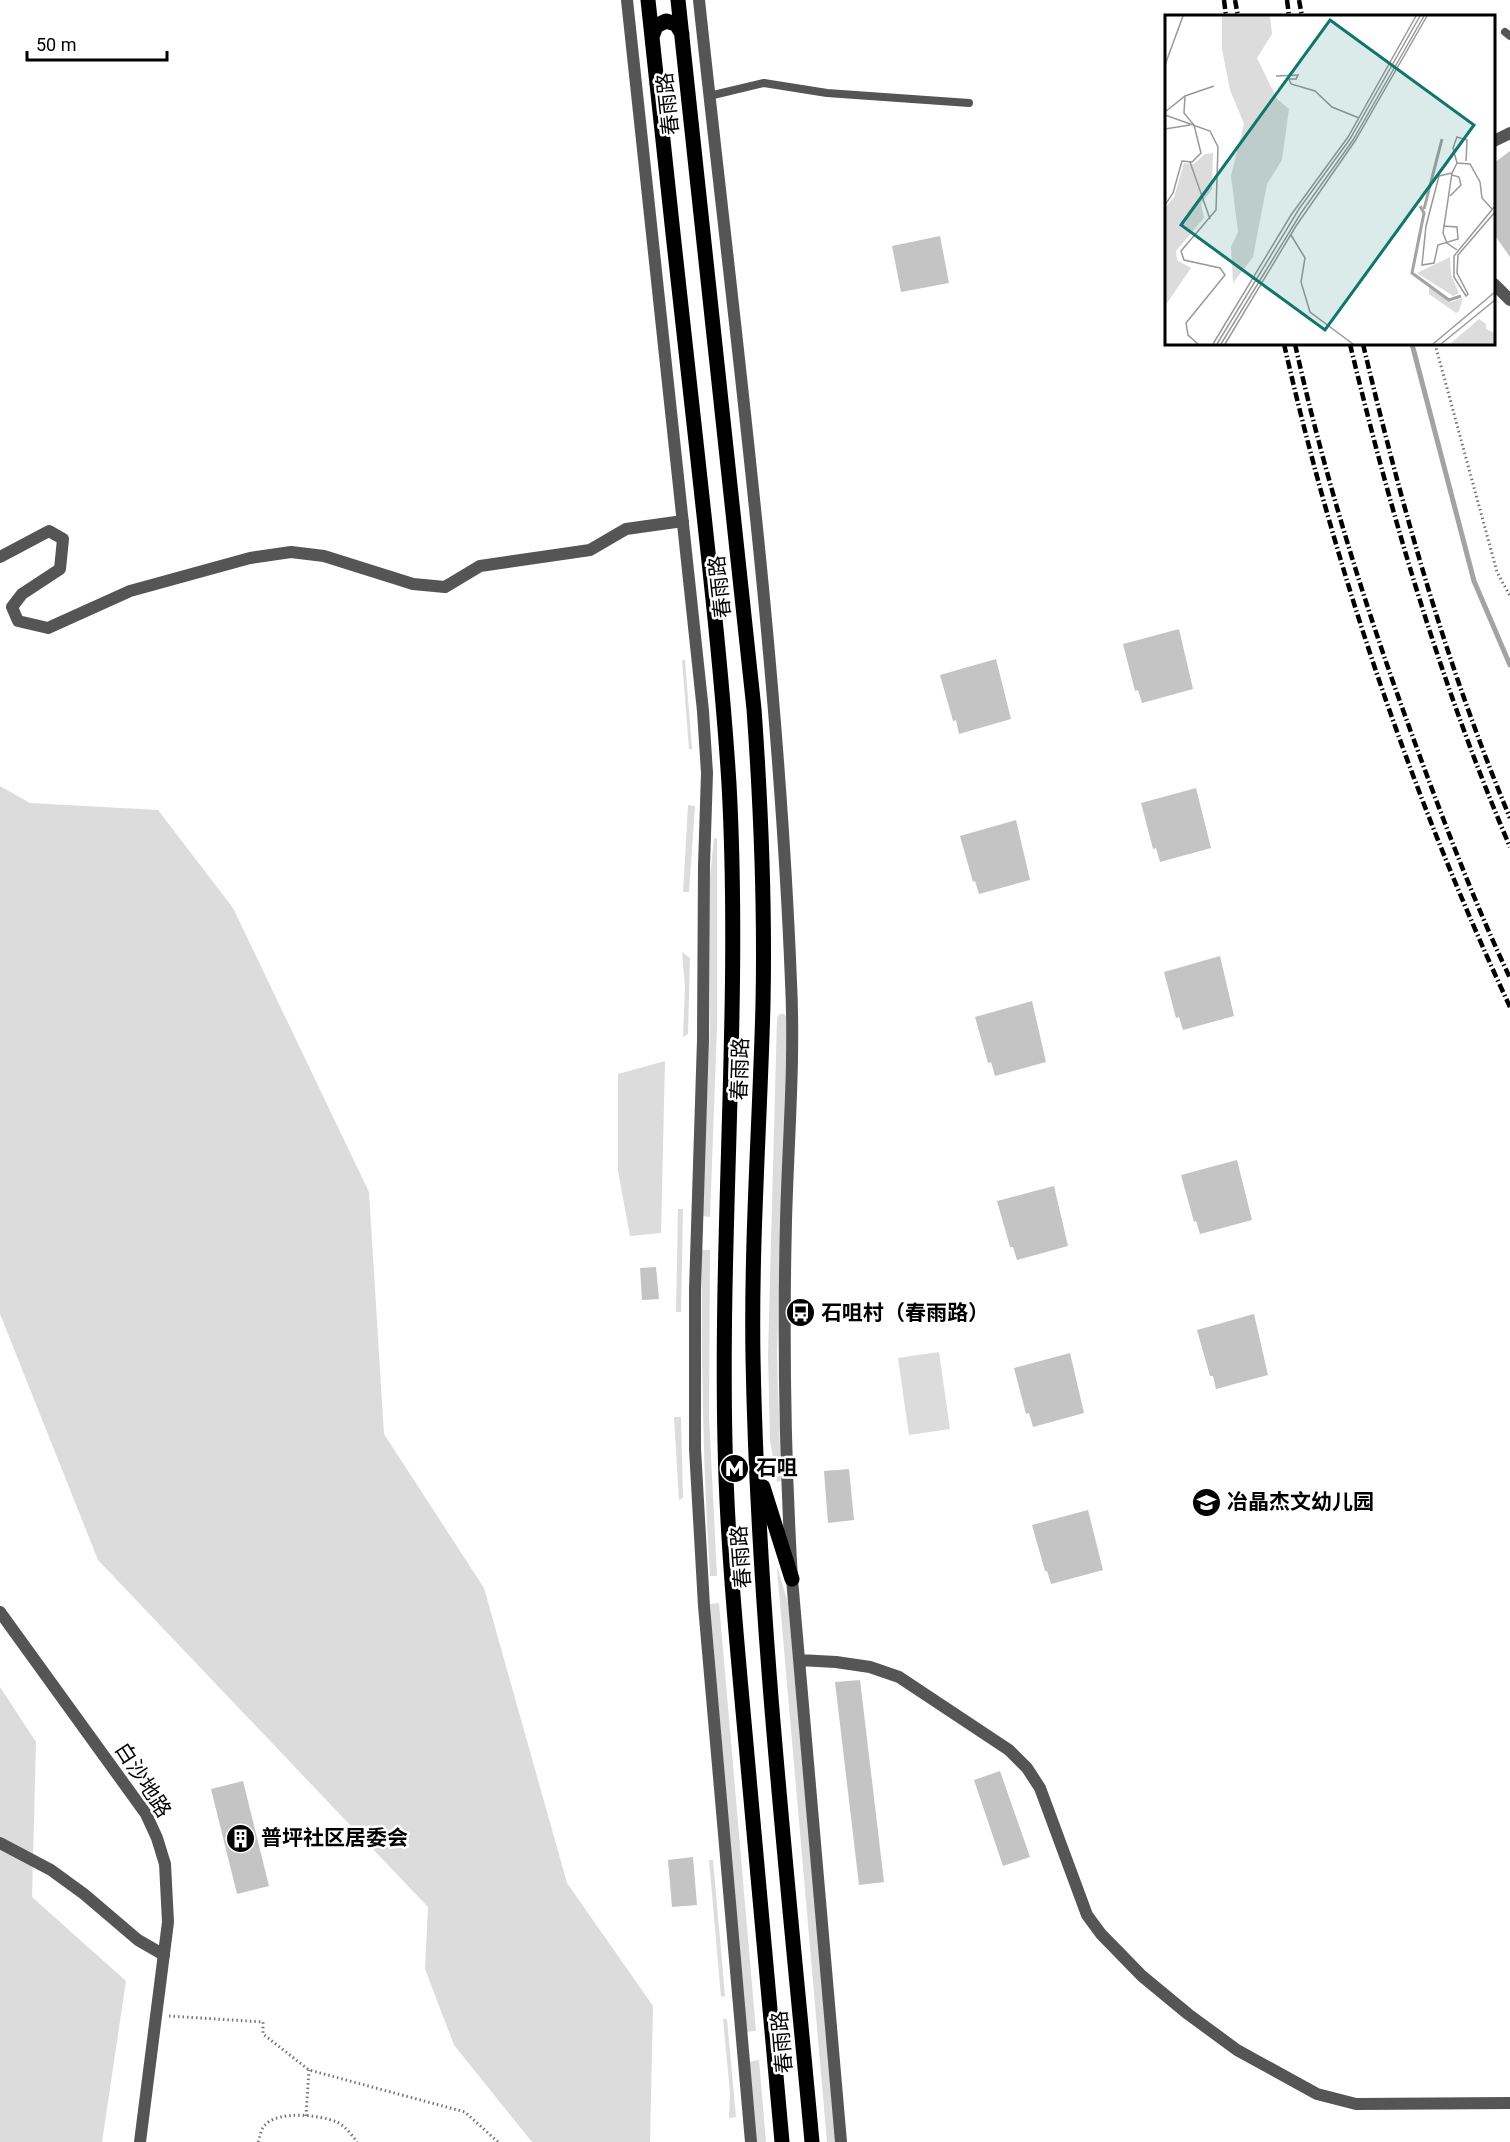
<svg xmlns="http://www.w3.org/2000/svg" width="1510" height="2142" font-family="Roboto,'Noto Sans SC',sans-serif">
  <rect width="100%" height="100%" fill="#fff"/>
  <!-- green -->
  <path fill="#dcdcdc" d="M682,660H685L692,749H689Z
    M0,786L30,803L158,810L233,908L369,1192L384,1434L484,1588L567,1883L653,2006L650,2142H532L454,2045L425,1969L428,1907L98,1560L0,1314Z
    M688,805L695,806L689,892H683Z
    M717,838V1027L710,1217L702,1216L710,1027V876L714,839Z
    M682,952L690,958L688,1034L683,1037L685,986Z
    M780,1014H784L787,1018L777,1355L781,1481L777,1482L770,1440L768,1355L777,1018Z
    M665,1061L661,1233L630,1236L618,1171V1074Z
    M678,1209H683L681,1312H676Z
    M702,1250H710L709,1416L717,1576H710C703,1467 701,1359 702,1250Z
    M939,1352L950,1429L909,1435L898,1358Z
    M674,1417H681L683,1498L679,1500Z
    M777,1569H778L788,1603L836,2142H827Z
    M719,1603L756,2031L746,2032L710,1604Z
    M0,1687L36,1742L32,1897L126,1981L102,2142H0Z
    M709,1860H713L725,1996L721,1997Z
    M723,2019H727L736,2117L729,2118L730,2093Z
    M759,2060L766,2142H756L748,2062Z"/>
  <g fill="none" stroke-linecap="round" stroke-linejoin="round">
    <!-- stream -->
    <path stroke="#a3a3a3" stroke-width="5" d="M1412,344L1474,581L1510,665"/>
  </g>
  <!-- building -->
  <path fill="#c4c4c4" d="M1510,151V257L1494,234V163Z
    M940,236L949,283L901,292L892,246Z
    M1179,629L1193,689L1142,703L1138,690L1135,691L1123,644Z
    M996,659L1011,719L959,734L956,720L953,721L940,675Z
    M1196,788L1211,848L1160,862L1156,848L1153,849L1141,803Z
    M1016,820L1030,880L979,894L975,881L973,882L960,836Z
    M1220,956L1234,1016L1183,1030L1179,1017L1176,1018L1164,972Z
    M1032,1001L1046,1062L995,1076L991,1062L988,1063L975,1017Z
    M1237,1160L1252,1220L1200,1234L1196,1221L1194,1222L1181,1175Z
    M1054,1186L1068,1246L1017,1260L1013,1247H1010L997,1201Z
    M656,1267L659,1299L642,1300L640,1268Z
    M1254,1314L1268,1375L1216,1389L1213,1376H1210L1197,1330Z
    M1070,1353L1084,1413L1033,1427L1029,1413L1026,1414L1014,1368Z
    M849,1469L854,1520L828,1523L824,1471Z
    M1088,1510L1103,1570L1051,1584L1047,1571H1045L1032,1525Z
    M860,1680L884,1882L859,1885L835,1682Z
    M1000,1771L1030,1857L1003,1866L974,1780Z
    M243,1781L269,1886L237,1894L211,1789Z
    M693,1857L697,1905L672,1907L668,1860Z"/>
  <g fill="none" stroke-linecap="round" stroke-linejoin="round">
    <!-- path -->
    <path stroke="#777" stroke-width="3" stroke-dasharray="1.5 3" stroke-linecap="butt" d="M1435,344L1497,572L1510,596
      M169,2016L263,2022V2034L309,2070L465,2112L498,2142
      M306,2116L309,2070
      M258,2142C260,2137 261,2128 265,2125C279,2110 320,2115 337,2122C345,2126 352,2135 357,2142"/>
    <!-- service -->
    <path stroke="#555" stroke-width="8" d="M1505,32L1510,36
      M709,96L764,83L827,93L969,103"/>
    <!-- minor -->
    <path stroke="#555" stroke-width="12" d="M627,0L703,711L707,773L704,866L703,1040L695,1290V1449L704,1606L751,2142
      M699,0C734,327 778,654 791,982C795,1062 788,1142 786,1221C783,1341 785,1459 792,1579L841,2142
      M1494,141L1510,133
      M1494,284L1510,300
      M0,557L49,531L63,539L60,569L22,594L12,607L18,621L48,628L130,591L250,558L291,552L324,556L413,584L445,587L480,566L590,550L626,529L683,521
      M799,1660L836,1662L870,1667L899,1677L1009,1750L1027,1768L1040,1788L1087,1915L1101,1934L1142,1976L1188,2014L1237,2050L1317,2094L1356,2104L1510,2103
      M0,1843L51,1870L84,1894L138,1940L164,1955"/>
    <!-- tertiary -->
    <path stroke="#555" stroke-width="12" d="M0,1612L146,1814L157,1838L165,1864L168,1922L140,2142"/>
    <!-- primary -->
    <path stroke="#000" stroke-width="15" d="M648,0C664,150 680,301 697,451C709,562 722,673 729,784C741,1004 720,1223 725,1443C727,1543 737,1644 746,1744C758,1877 770,2009 782,2142
      M678,0L754,709C761,807 765,906 763,1004C760,1122 751,1240 753,1358C758,1620 788,1881 812,2142
      M652,37L656,26L666,21L676,24L682,34
      M763,1487L792,1579"/>
    <!-- rail -->
    <path stroke="#000" stroke-width="4.5" stroke-dasharray="9 3 1.5 3" stroke-linecap="butt" d="M1224,0L1226,16
      M1235,0L1238,16
      M1287,0L1289,16
      M1299,0L1302,16
      M1284,344C1336,572 1411,794 1510,1007
      M1295,344C1325,479 1367,613 1415,743C1444,822 1474,902 1510,978
      M1350,344C1391,515 1441,685 1510,847
      M1363,344C1401,504 1446,665 1510,818"/>
  </g>
  <!-- icons -->
  <defs>
    <symbol id="bus-disc" viewBox="-11 -11 22 22"><circle r="9.5" fill="#000" stroke="#fff"/><path d="M-5-6H5V4H4V6H2V4H-2V6H-4V4H-5ZM-3.5-4V0h7V-4ZM-3.5 1.2v1.5H-2V1.2ZM2 1.2v1.5H3.5V1.2Z" fill="#fff"/></symbol>
    <symbol id="metro-disc" viewBox="-11 -11 22 22"><circle r="9.5" fill="#000" stroke="#fff"/><path d="M-5.5 5V-5H-3L0 0L3-5H5.5V5H3V-.5L0 4L-3-.5V5Z" fill="#fff"/></symbol>
    <symbol id="school-disc" viewBox="-11 -11 22 22"><circle r="9.5" fill="#000" stroke="#fff"/><path d="M0-5L7-2L0 1L-7-2ZM-4 1L0 2.5L4 1V4Q0 6-4 4Z" fill="#fff"/></symbol>
    <symbol id="building-disc" viewBox="-11 -11 22 22"><circle r="9.5" fill="#000" stroke="#fff"/><path d="M-4-6H4V6H1V3H-1V6H-4ZM-2.5-4.3h1.7v1.8h-1.7ZM.8-4.3h1.7v1.8H.8ZM-2.5-1h1.7V.8h-1.7ZM.8-1h1.7V.8H.8Z" fill="#fff"/></symbol>
  </defs>
  <g fill-rule="evenodd">
    <use href="#bus-disc" x="784" y="1296" width="33" height="33"/>
    <use href="#metro-disc" x="718" y="1452" width="33" height="33"/>
    <use href="#school-disc" x="1190" y="1486" width="33" height="33"/>
    <use href="#building-disc" x="224" y="1822" width="33" height="33"/>
  </g>
  <g text-anchor="middle" dominant-baseline="central" stroke-width="5" stroke-linejoin="round" paint-order="stroke">
    <!-- street labels -->
    <g font-size="21" fill="#000" stroke="#fff">
      <text transform="translate(668 104) rotate(-96)">春雨路</text>
      <text transform="translate(720 587) rotate(-96)">春雨路</text>
      <text transform="translate(740 1069) rotate(-88)">春雨路</text>
      <text transform="translate(741 1557) rotate(-94)">春雨路</text>
      <text transform="translate(143 1780) rotate(57)">白沙地路</text>
      <text transform="translate(782 2042) rotate(-95)">春雨路</text>
    </g>
    <!-- poi labels -->
    <g font-size="21" font-weight="bold" fill="#000" stroke="#fff" text-anchor="start">
      <text x="821" y="1313">石咀村（春雨路）</text>
      <text x="756" y="1468">石咀</text>
      <text x="1227" y="1502">冶晶杰文幼儿园</text>
      <text x="261" y="1838">普坪社区居委会</text>
    </g>
  </g>
  <!-- overview -->
  <g transform="translate(1165 15)">
    <rect width="330" height="330" fill="#fff"/>
    <path d="M57,1H105L107,19L92,43L112,84L124,94L117,145L102,169L88,242L68,268L66,232L73,217L66,161L79,109L65,75L57,34ZM48,138L47,174L36,189L39,203L11,236L12,245L26,253L0,291V193L9,182L19,148L29,149L40,139ZM285,242L286,260L294,278L288,281L252,258ZM264,272L286,287L298,283L294,296L291,298L264,279ZM314,304L321,309V314L330,318V329H285Z" fill="#dcdcdc"/>
    <path fill="none" stroke="#a3a3a3" stroke-width="3" d="M255,191L259,198L247,258L284,285L296,281M259,194L277,124"/>
    <path fill="none" stroke="#999" stroke-width="1.5" d="M0,50L18,1M111,61L133,60L131,64H124L126,69L150,76L167,92L194,103M0,97L20,81L49,71M0,100L45,116L53,132L51,195L16,236L19,245L55,253L60,260L21,308L23,320L33,329M0,114L25,110M25,147L45,204M292,148L288,133L292,122L302,125L301,146M285,181L296,170L294,162L287,160M0,190L8,178L17,146L27,147L36,138L29,110L19,98L20,81M330,191L289,241V262L301,281L303,279L292,258L293,240L330,197M278,211L292,212L293,224L273,230L269,248L257,250L261,211L274,161L287,158M126,220L140,243L136,267L145,297L188,329M292,235L282,228L278,218L287,158L292,148L305,149L315,167L317,183L327,194M48,329L126,200L183,122L251,1M52,329L134,194L185,124L255,1M56,329L136,198L188,125L259,1M60,329L131,211L190,126L262,1M268,329L330,277M276,329L330,285"/>
    <path fill="#0f766e" fill-opacity="0.15" stroke="#0f766e" stroke-width="3" d="M165,5L309,110L160,315L16,210Z"/>
    <rect width="330" height="330" fill="none" stroke="#000" stroke-width="3"/>
  </g>
  <!-- scale -->
  <path d="M27 51v9h140v-9" fill="none" stroke="#000000" stroke-width="3"/>
  <text x="36" y="51" font-size="18" fill="#000000" stroke="#ffffff" stroke-width="4.5" paint-order="stroke">50 m</text>
</svg>
